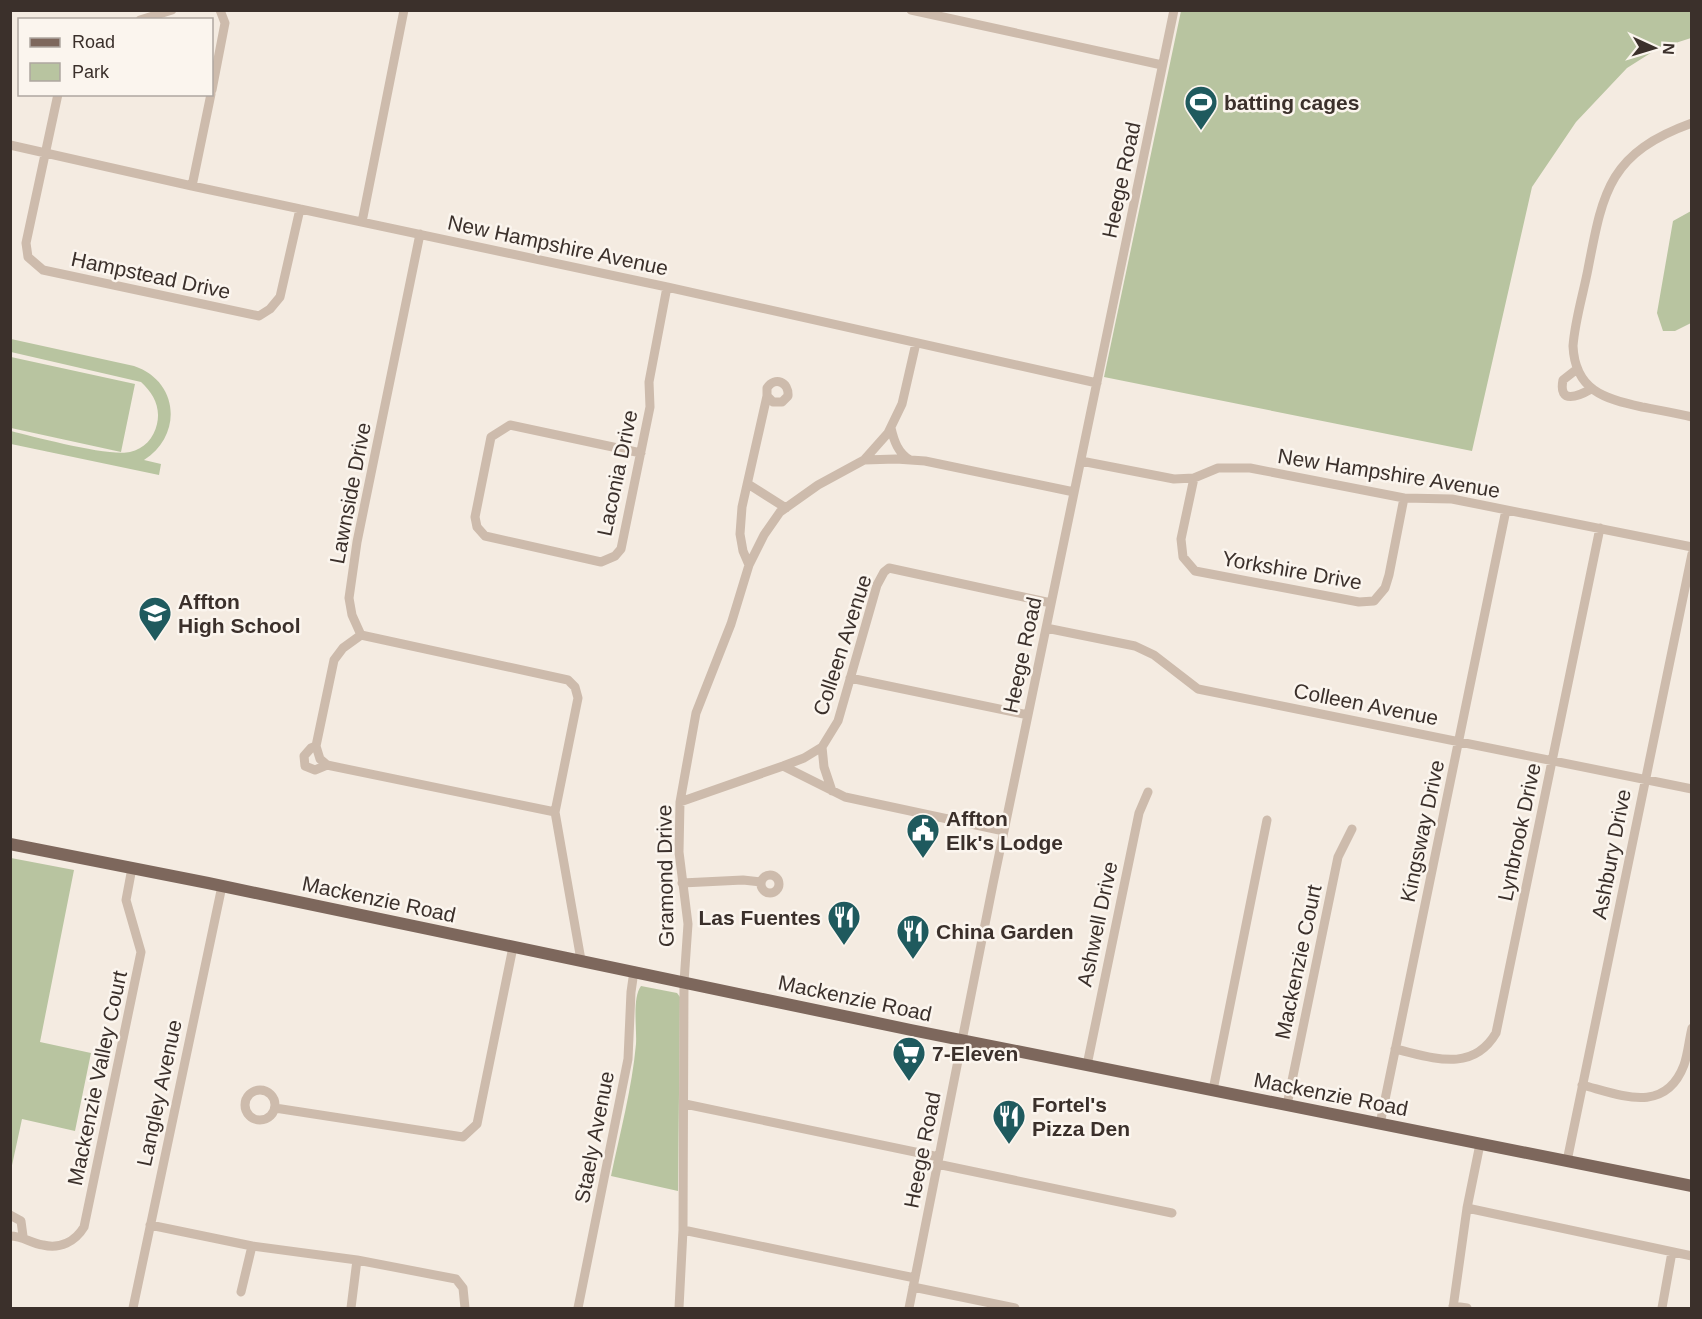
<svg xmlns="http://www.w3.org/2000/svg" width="1702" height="1319" font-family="Helvetica,sans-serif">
  <rect width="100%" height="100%" fill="#f4ebe1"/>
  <!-- green -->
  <path fill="#b8c4a0" d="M1181,11H1691V38L1657,49L1627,68L1576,122L1532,187L1472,451L1104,377Z
    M1691,211V323L1675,331H1663L1657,313L1673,221Z
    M11,339L134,366C179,381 183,435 144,460L161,464L159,475L11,444V431C35,437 110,457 130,452C144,449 154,438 157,424C161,407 153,393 141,382L11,352Z
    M11,357L135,384L121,452L11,428Z
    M11,858L74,870L40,1042L91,1053L75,1131L22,1119L11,1170Z
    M641,986L677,993L680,997L678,1191L611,1176C620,1133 632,1088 636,1044C637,1028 632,998 641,986Z"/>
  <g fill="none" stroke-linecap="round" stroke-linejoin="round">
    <!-- minor -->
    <path stroke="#cdbbac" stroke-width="9" d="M911,10L1162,65
      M140,20L172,10
      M212,90L225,23L220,10
      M58,94L26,243L28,257L43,270L259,316L270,309L280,297L300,209
      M1692,123C1609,153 1603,191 1588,269C1583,295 1575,320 1573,346C1575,390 1604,399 1642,407C1658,410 1675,413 1692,417
      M10,145L192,186L667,287L1097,383
      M192,186L211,94
      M362,222L404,10
      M1577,369L1563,380C1558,405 1579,396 1591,389
      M891,428C894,441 898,453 910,460
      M641,453L510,425L491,437L475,517L477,527L485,536L601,562L615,556L621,549L650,407L649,382L667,287
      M864,460L896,459L925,461L1074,492
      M1081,461L1174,479L1194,478L1218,468H1250L1404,498L1452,499L1692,547
      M1194,478L1181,539L1183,557L1195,571L1359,602L1374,601L1385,588L1389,575L1404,498
      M748,484L786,508
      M749,565L743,551L740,534L742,507L767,396V388C775,376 789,382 788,396L782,402H773L767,396
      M1046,628L1135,646L1154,655L1198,689L1692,789
      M361,635L568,680L575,687L578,698L555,812L581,960
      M361,635L352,615L349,598L357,542L420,234
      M361,635L343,648L334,660L316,746L320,759L327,765L555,812
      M850,678L1028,715
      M316,746L311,748L304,756L305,766L315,770L327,765
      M822,747L824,767L832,791
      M783,766L845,797L1004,831
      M680,802L783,766L804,758L822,747L838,721L877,585L884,572L889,568L1051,603
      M761 884a9 9 0 1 1 18 0a9 9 0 1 1-18 0Z
      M682,883L743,880L761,882
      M1395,1049C1431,1057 1472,1074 1496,1033L1600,528
      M1087,1065L1139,813L1148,792
      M1582,1085C1621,1095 1665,1115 1684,1065C1688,1054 1689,1040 1692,1028
      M1213,1090L1267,820
      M245 1105a15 15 0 1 1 30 0a15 15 0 1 1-30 0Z
      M685,1104L939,1157
      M1287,1105L1338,857L1352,829
      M275,1108L463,1137L477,1124L513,947
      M1380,1124L1506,510
      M1567,1161L1692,554
      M937,1164L1172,1213
      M1467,1208L1692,1256
      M10,1215L21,1221L23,1236
      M150,1225L252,1246L357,1260L456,1279L463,1288L465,1308
      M683,1230L915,1278
      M10,1236C23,1236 30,1243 43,1245C60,1249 75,1242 84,1227L141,952L126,900L132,868
      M913,1287L1015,1308
      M241,1292L252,1246
      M1453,1306L1467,1308
      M133,1308L222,886
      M351,1308L357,1260
      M578,1308L628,1059L631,992L634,971
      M679,1308L683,1230L684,982L688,924L679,852L680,802L696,713L731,624L749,565L764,535L780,512L818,485L864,460L888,433L902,404L916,343
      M909,1308L993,884L1174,10
      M1453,1308L1467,1208L1480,1144
      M1662,1308L1672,1252"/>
    <!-- major -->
    <path stroke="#7d675c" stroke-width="12" d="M10,844L208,883L911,1030L1692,1186"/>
  </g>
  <!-- icons -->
  <defs>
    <symbol id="stadium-pin" viewBox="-11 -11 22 30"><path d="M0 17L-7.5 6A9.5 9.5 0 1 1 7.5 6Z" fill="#1f5a5e" stroke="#fbf5ee"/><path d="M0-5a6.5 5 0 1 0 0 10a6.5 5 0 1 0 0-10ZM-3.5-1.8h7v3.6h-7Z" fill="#fff"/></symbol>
    <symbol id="school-pin" viewBox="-11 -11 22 30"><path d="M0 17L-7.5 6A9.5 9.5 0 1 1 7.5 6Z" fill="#1f5a5e" stroke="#fbf5ee"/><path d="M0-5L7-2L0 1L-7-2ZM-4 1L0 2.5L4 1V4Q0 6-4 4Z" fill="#fff"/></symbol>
    <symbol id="civic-pin" viewBox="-11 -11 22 30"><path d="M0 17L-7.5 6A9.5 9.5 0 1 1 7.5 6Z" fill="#1f5a5e" stroke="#fbf5ee"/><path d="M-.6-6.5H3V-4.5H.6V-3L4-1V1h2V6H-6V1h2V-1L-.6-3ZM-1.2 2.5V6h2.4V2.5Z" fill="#fff"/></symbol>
    <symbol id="restaurant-pin" viewBox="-11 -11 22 30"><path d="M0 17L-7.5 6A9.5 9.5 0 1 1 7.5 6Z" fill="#1f5a5e" stroke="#fbf5ee"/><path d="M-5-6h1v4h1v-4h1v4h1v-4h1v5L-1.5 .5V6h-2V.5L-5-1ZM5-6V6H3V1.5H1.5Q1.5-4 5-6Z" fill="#fff"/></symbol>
    <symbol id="supermarket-pin" viewBox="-11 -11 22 30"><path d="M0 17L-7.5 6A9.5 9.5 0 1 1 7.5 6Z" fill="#1f5a5e" stroke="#fbf5ee"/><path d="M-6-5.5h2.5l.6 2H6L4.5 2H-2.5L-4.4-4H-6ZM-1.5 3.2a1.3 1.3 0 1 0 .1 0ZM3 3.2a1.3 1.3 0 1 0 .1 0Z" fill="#fff"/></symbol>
  </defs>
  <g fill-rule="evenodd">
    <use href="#stadium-pin" x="1182" y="83" width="38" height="52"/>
    <use href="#school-pin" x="136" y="594" width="38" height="52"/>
    <use href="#civic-pin" x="904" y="811" width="38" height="52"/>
    <use href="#restaurant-pin" x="825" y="898" width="38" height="52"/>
    <use href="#restaurant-pin" x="894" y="912" width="38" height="52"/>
    <use href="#supermarket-pin" x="890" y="1034" width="38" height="52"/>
    <use href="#restaurant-pin" x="990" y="1097" width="38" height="52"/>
  </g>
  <g text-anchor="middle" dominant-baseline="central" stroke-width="5" stroke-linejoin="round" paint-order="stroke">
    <!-- poi labels -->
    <g font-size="21" font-weight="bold" fill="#3b302b" stroke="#fbf5ee" text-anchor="start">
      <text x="1224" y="102">batting cages</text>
      <text x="178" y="601">Affton<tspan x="178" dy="24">High School</tspan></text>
      <text x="946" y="818">Affton<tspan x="946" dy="24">Elk's Lodge</tspan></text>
      <text x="821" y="917" text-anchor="end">Las Fuentes</text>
      <text x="936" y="931">China Garden</text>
      <text x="932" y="1053">7-Eleven</text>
      <text x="1032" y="1104">Fortel's<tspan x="1032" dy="24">Pizza Den</tspan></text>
    </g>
    <!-- street labels -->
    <g font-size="21" fill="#3b302b" stroke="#fbf5ee">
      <text transform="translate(1121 180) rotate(-78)">Heege Road</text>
      <text transform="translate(558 245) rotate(12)">New Hampshire Avenue</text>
      <text transform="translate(151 275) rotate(12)">Hampstead Drive</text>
      <text transform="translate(617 473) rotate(-78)">Laconia Drive</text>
      <text transform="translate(1389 473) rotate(9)">New Hampshire Avenue</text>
      <text transform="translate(350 493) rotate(-79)">Lawnside Drive</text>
      <text transform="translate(1292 570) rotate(10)">Yorkshire Drive</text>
      <text transform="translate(842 645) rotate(-72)">Colleen Avenue</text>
      <text transform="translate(1022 655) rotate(-78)">Heege Road</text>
      <text transform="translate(1366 704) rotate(11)">Colleen Avenue</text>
      <text transform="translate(1422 831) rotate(-78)">Kingsway Drive</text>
      <text transform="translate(1519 832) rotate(-78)">Lynbrook Drive</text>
      <text transform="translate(1611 854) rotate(-79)">Ashbury Drive</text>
      <text transform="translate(665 876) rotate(-91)">Gramond Drive</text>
      <text transform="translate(379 899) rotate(12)">Mackenzie Road</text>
      <text transform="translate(1097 924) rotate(-78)">Ashwell Drive</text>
      <text transform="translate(1298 962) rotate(-78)">Mackenzie Court</text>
      <text transform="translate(855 998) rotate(12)">Mackenzie Road</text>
      <text transform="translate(97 1078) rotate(-78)">Mackenzie Valley Court</text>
      <text transform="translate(159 1093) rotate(-78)">Langley Avenue</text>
      <text transform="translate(1331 1094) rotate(11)">Mackenzie Road</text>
      <text transform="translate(594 1137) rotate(-79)">Staely Avenue</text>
      <text transform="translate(922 1150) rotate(-79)">Heege Road</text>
    </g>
  </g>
  <!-- border -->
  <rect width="1702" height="1319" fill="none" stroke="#3b302b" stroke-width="24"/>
  <!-- legend -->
  <rect x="18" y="18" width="195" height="78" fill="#fbf5ee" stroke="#aea6a0" stroke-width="1.5"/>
  <rect x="30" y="38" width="30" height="9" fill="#7d675c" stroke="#aea6a0" stroke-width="1.5"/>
  <text x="72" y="48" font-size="18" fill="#3b302b">Road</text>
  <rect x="30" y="63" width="30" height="18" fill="#b8c4a0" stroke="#aea6a0" stroke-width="1.5"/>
  <text x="72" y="78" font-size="18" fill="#3b302b">Park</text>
  <!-- north arrow -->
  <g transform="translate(1654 48) rotate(94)" stroke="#fbf5ee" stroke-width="4.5" paint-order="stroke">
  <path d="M0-4.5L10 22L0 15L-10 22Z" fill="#3b302b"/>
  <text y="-9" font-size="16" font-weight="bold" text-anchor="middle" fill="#3b302b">N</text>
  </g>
</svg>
